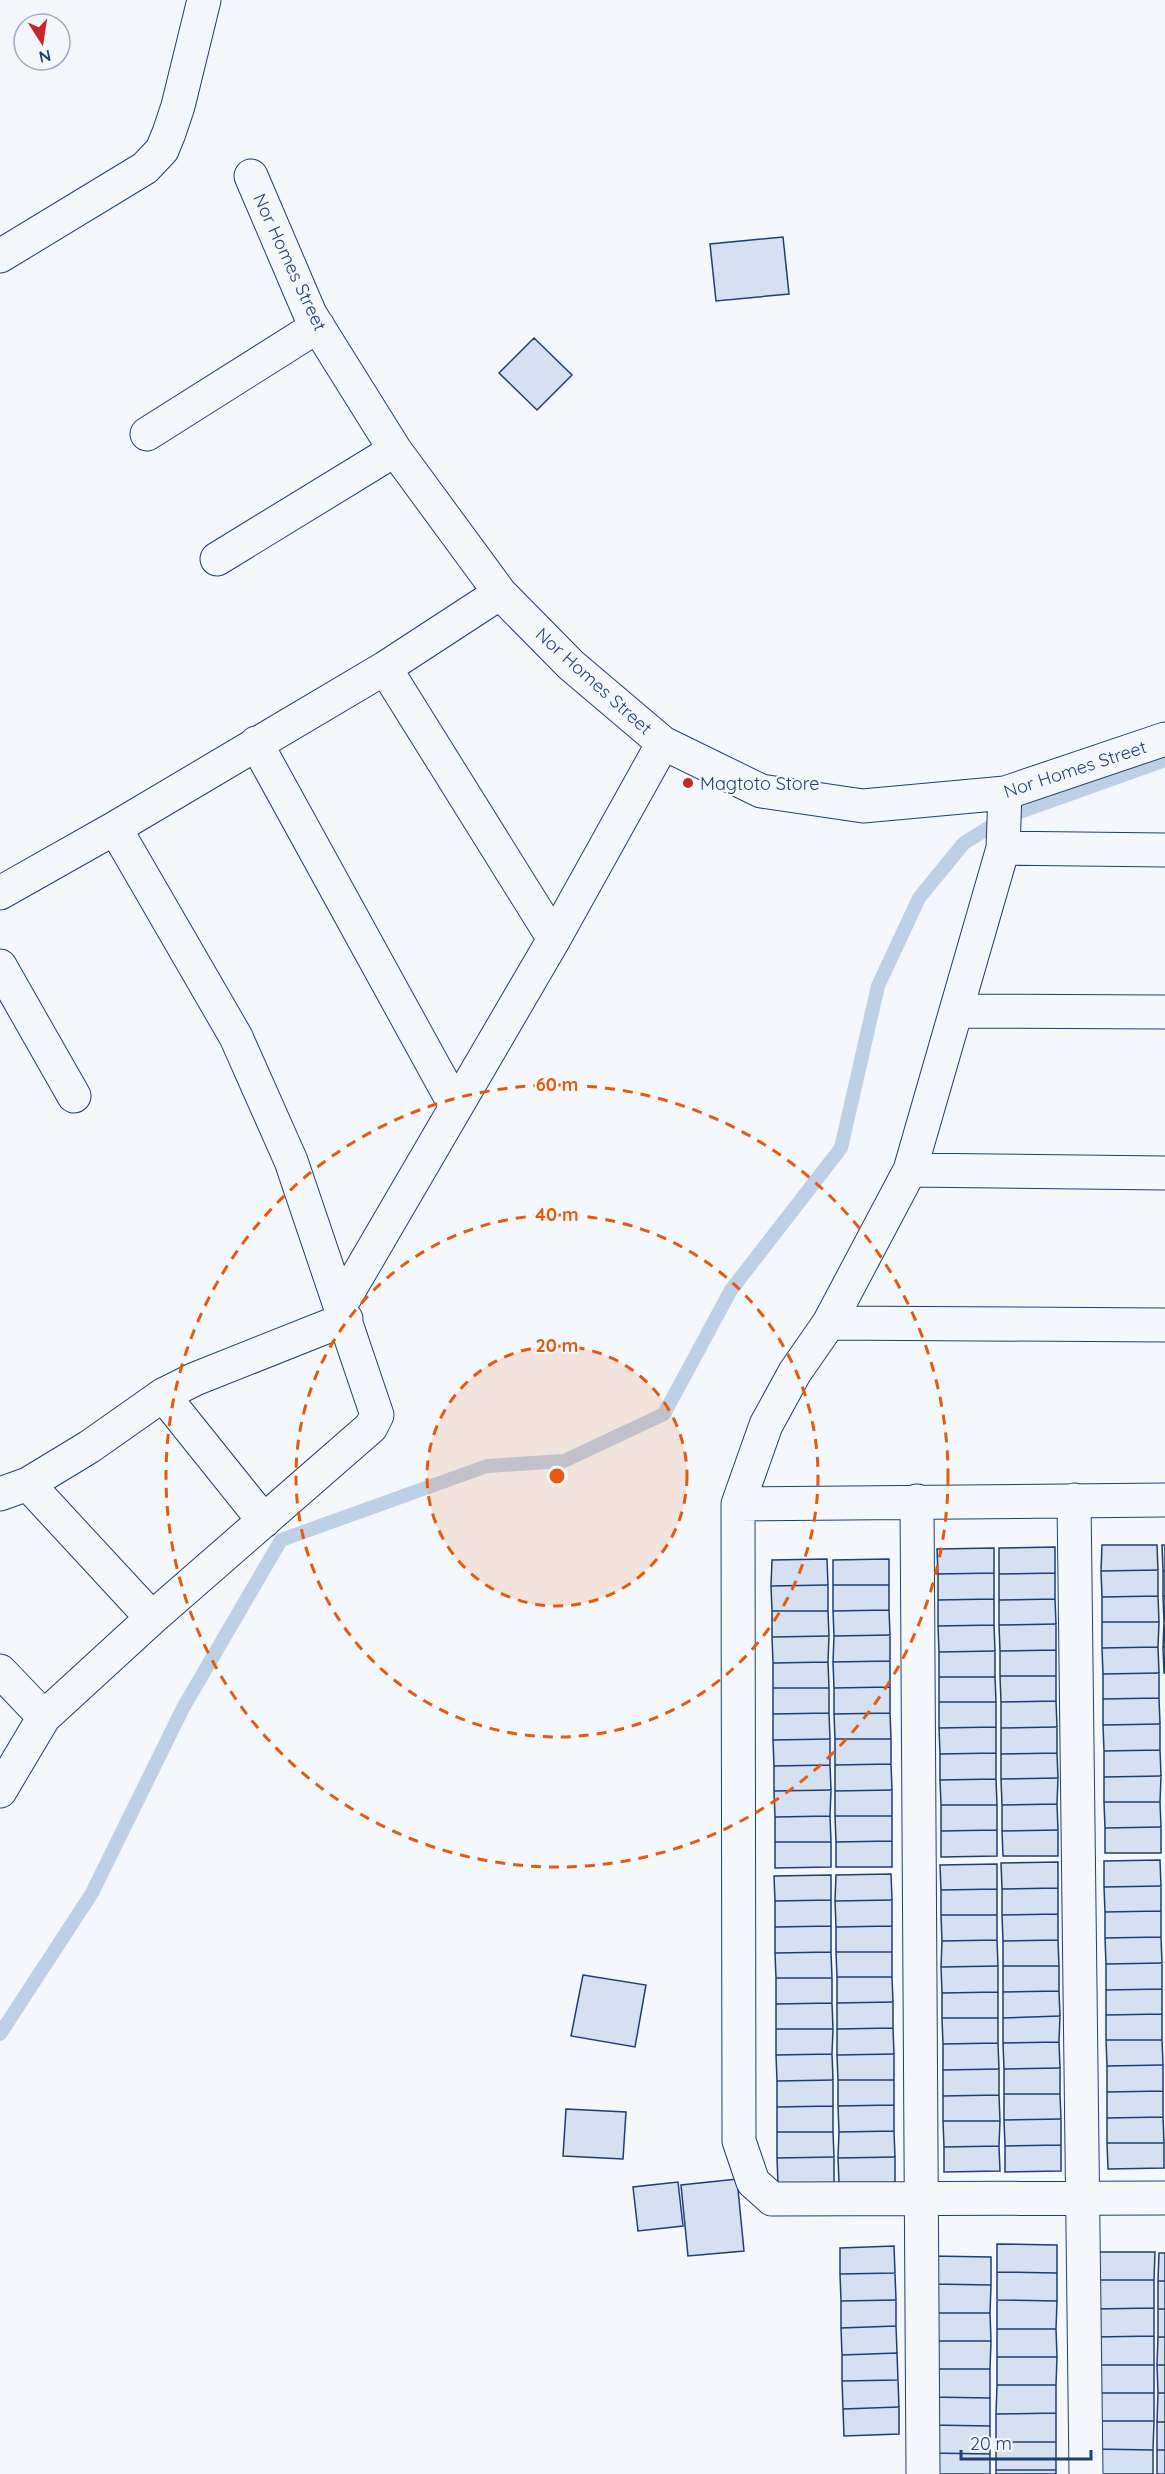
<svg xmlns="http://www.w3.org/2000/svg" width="1165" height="2474" font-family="Quicksand,sans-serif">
  <rect width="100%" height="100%" fill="#f4f7fb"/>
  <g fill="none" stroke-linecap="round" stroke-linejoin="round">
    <!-- stream -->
    <path stroke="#bed0e5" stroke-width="14" d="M0,2034L92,1893L183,1708L281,1540L487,1466L564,1461L664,1414L731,1290L841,1148L878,986L919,898L964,843L1006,817L1165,760"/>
  </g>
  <!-- building -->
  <path fill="#d5e0f0" stroke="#1d3f73" stroke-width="1.5" d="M783,237L789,294L716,301L710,244Z
    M534,338L572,375L537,410L499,373Z
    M1102,1545H1157L1158,1570L1101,1571Z
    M1162,1545H1165V1571H1163Z
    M1055,1547V1573L999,1574V1548Z
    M994,1548V1573L938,1574L937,1549Z
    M827,1559L828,1585L771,1586L772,1560Z
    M889,1559V1585H833V1560Z
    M1158,1570V1596L1102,1597L1101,1571Z
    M1163,1571H1165V1596H1163Z
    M994,1573V1599L938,1600V1574Z
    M1055,1573V1599L999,1600V1574Z
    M828,1585V1611H772L771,1586Z
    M833,1585H889V1610L833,1611Z
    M1158,1596L1159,1622H1102V1597Z
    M1163,1596H1165V1622H1164Z
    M994,1599V1625L938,1626V1600Z
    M1055,1599L1056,1624L999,1625V1600Z
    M889,1610L890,1635L834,1636L833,1611Z
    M772,1611H828L829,1636L772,1637Z
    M1102,1622H1159L1158,1647L1102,1648Z
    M1164,1622L1165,1647H1163Z
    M1056,1624V1650L1000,1651L999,1625Z
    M994,1625L995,1651L939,1652L938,1626Z
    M890,1635V1661L833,1662L834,1636Z
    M829,1636L828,1662L773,1663L772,1637Z
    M1158,1647L1159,1673L1103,1674L1102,1648Z
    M1163,1647H1165V1673H1164Z
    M1056,1650V1676H1000V1651Z
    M995,1651V1677H939V1652Z
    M890,1661V1687L834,1688L833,1662Z
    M828,1662L829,1688H773V1663Z
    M1159,1673V1698L1103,1699V1674Z
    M1000,1676H1056V1701L1001,1702Z
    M939,1677H995L996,1702H939Z
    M890,1687V1713L834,1714V1688Z
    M773,1688H829V1713L773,1714Z
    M1159,1698L1160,1724L1103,1725V1699Z
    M1056,1701L1057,1727L1001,1728V1702Z
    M939,1702H996V1727L939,1728Z
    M829,1713L830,1739L773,1740V1714Z
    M890,1713L891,1739H835L834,1714Z
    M1160,1724V1750L1104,1751L1103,1725Z
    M996,1727V1753L940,1754L939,1728Z
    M1057,1727V1753L1001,1754V1728Z
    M830,1739V1765L774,1766L773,1740Z
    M835,1739H891V1764L835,1765Z
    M1160,1750L1161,1776L1104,1777V1751Z
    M996,1753V1779L940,1780V1754Z
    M1057,1753L1058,1778L1001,1779V1754Z
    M891,1764L892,1790L835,1791V1765Z
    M830,1765L831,1790L774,1791V1766Z
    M1161,1776L1160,1802H1104V1777Z
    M1058,1778L1057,1804L1002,1805L1001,1779Z
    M996,1779L997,1805H941L940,1780Z
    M831,1790L830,1816L775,1817L774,1791Z
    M892,1790V1816H835V1791Z
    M1104,1802H1160L1161,1827L1105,1828Z
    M1057,1804L1058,1830L1002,1831V1805Z
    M941,1805H997V1830L941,1831Z
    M830,1816L831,1842H775V1817Z
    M835,1816H892V1841L836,1842Z
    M1161,1827V1853H1105V1828Z
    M997,1830V1856L941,1857V1831Z
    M1058,1830V1856H1003L1002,1831Z
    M892,1841V1867H836V1842Z
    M775,1842H831V1867L775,1868Z
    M1160,1860L1161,1886L1104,1887V1861Z
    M1058,1862V1888L1002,1889L1001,1863Z
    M997,1864V1889L941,1890L940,1865Z
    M891,1874L892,1900L835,1901L836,1875Z
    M831,1875V1900L775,1901L774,1876Z
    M1161,1886V1911L1105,1912L1104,1887Z
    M1058,1888V1914L1002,1915V1889Z
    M997,1889V1915H941V1890Z
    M831,1900V1926L775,1927V1901Z
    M892,1900V1926L836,1927L835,1901Z
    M1161,1911V1937L1105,1938V1912Z
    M1058,1914V1940L1003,1941L1002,1915Z
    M941,1915H997V1940L942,1941Z
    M831,1926V1952L775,1953V1927Z
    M892,1926V1952H836V1927Z
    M1161,1937L1162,1963L1106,1964L1105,1938Z
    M997,1940L998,1966L941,1967L942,1941Z
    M1058,1940L1059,1966H1003V1941Z
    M831,1952L832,1978H776L775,1953Z
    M836,1952H892V1977H837Z
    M1162,1963V1989L1106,1990V1964Z
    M998,1966V1992L942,1993L941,1967Z
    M1003,1966H1059V1991L1003,1992Z
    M583,1975L646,1985L635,2047L571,2036Z
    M837,1977H892L893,2002L837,2003Z
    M776,1978H832V2003L776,2004Z
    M1162,1989V2014L1106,2015V1990Z
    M1059,1991L1060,2016L1003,2018V1992Z
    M998,1992V2018H942V1993Z
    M893,2002V2028L837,2029V2003Z
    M832,2003L833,2029H776V2004Z
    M1162,2014V2040H1106V2015Z
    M1060,2016L1059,2042L1003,2043V2018Z
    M942,2018H998V2043L943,2044Z
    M893,2028L894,2054L837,2055V2029Z
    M776,2029H833L832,2054L776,2055Z
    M1106,2040H1162L1163,2065L1107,2066Z
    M1059,2042L1060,2068L1004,2069L1003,2043Z
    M998,2043L999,2069L943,2070V2044Z
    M832,2054L833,2080L777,2081L776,2055Z
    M894,2054V2080H838L837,2055Z
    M1163,2065V2091L1107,2092V2066Z
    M1060,2068V2094H1004V2069Z
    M999,2069V2095L943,2096V2070Z
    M833,2080V2106L777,2107V2081Z
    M838,2080H894V2105L838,2106Z
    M1163,2091V2117L1107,2118V2092Z
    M1004,2094H1060L1061,2119L1004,2120Z
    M999,2095L1000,2121H943V2096Z
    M894,2105V2131L839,2132L838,2106Z
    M833,2106V2132H777V2107Z
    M566,2109L626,2112L623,2159L563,2156Z
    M1163,2117L1164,2143H1107V2118Z
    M1061,2119V2145L1005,2146L1004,2120Z
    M943,2121H1000L999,2146L944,2147Z
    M894,2131L895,2157L838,2158L839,2132Z
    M777,2132H833L834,2157L777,2158Z
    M1107,2143H1164V2168L1108,2169Z
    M1061,2145V2171L1005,2172V2146Z
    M999,2146L1000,2171L944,2172V2147Z
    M834,2157V2183L778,2184L777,2158Z
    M895,2157V2183H839L838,2158Z
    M737,2179L744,2251L688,2256L681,2185Z
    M678,2182L683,2226L638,2231L633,2187Z
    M997,2244L1057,2245V2273L997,2272Z
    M894,2246L895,2273L840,2274V2248Z
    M1094,2252H1155L1154,2280H1095Z
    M1159,2253H1165V2281H1158Z
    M931,2256L991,2257V2285L931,2284Z
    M997,2272L1057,2273V2301L997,2300Z
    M895,2273L896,2300L841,2301L840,2274Z
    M1095,2280H1154V2308L1094,2309Z
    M1158,2281H1165V2309H1158Z
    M931,2284L991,2285L990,2313H931Z
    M896,2300V2326L841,2328V2301Z
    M997,2300L1057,2301L1056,2329H997Z
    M1154,2308V2336L1095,2337L1094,2309Z
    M1158,2309H1165V2337H1158Z
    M931,2313H990L991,2341H930Z
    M896,2326L897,2353L842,2355L841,2328Z
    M997,2329H1056L1057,2357H997Z
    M1154,2336V2365H1094L1095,2337Z
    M1158,2337H1165V2365H1157Z
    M930,2341H991L990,2369H931Z
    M897,2353L898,2380L842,2381V2355Z
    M997,2357H1057L1056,2385H997Z
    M1094,2365H1154V2393H1094Z
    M1157,2365H1165V2393H1158Z
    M931,2369H990V2398L930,2397Z
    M898,2380L899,2407L843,2409L842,2381Z
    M997,2385H1056V2413L996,2414Z
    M1094,2393H1154V2421H1094Z
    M1158,2393H1165V2422H1157Z
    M930,2397L990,2398V2426L930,2425Z
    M899,2407V2434L844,2436L843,2409Z
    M1056,2413V2442H996V2414Z
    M1094,2421H1154L1153,2450L1093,2449Z
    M1157,2422H1165V2450H1157Z
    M930,2425L990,2426V2454L930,2453Z
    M996,2442H1056V2470H996Z
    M1093,2449L1153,2450V2474H1093Z
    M1157,2450H1165V2474H1157Z
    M930,2453L990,2454V2474H930Z
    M996,2470H1056V2474H996Z"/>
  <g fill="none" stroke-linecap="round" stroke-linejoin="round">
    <defs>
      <path id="minor" d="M251,176L310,314L395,450L500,593L571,665L663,743L761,791L863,806L1005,793L1165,739
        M0,256L145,168L162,150L169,133L178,106L204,0
        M147,434L318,326
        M217,559L395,450
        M385,668L554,939
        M256,743L455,1105
        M1003,848L1005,793
        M1165,850L1003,848L910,1170L829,1323L795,1372L766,1425L738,1504L739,2141L753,2182L772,2199L1165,2198
        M0,893L115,828L385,668L500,593
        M0,966L74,1096
        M957,1011L1165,1012
        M910,1170L1165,1173
        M340,1306L554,939L663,743
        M829,1323L1165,1325
        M163,1395L264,1521
        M28,1484L152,1618
        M0,1494L28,1484L89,1447L163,1395L195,1379L346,1319
        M1074,1500L1086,2474
        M917,1501L923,2474
        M738,1504L1165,1500
        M0,1671L44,1717
        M0,1791L44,1717L152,1618L371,1427L377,1415L291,1161L236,1037L115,828"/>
    </defs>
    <!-- minor casing -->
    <use href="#minor" stroke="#1d3f73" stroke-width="35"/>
    <!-- minor -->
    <use href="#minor" stroke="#f4f7fb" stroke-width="33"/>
  </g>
  <!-- distance rings -->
  <circle cx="557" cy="1476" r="130" fill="#e8590c" fill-opacity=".12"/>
  <g fill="none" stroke="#e8590c" stroke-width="3" stroke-dasharray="10 8">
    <circle cx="557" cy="1476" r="130"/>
    <circle cx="557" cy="1476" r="261"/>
    <circle cx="557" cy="1476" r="391"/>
  </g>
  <!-- markers -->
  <circle fill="#c62828" stroke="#f4f7fb" stroke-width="2" cx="688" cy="783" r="6"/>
  <g text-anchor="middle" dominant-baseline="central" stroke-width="4.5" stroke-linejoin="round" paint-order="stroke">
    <!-- street labels -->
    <g font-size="18" fill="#1d3f73" stroke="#f4f7fb">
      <text transform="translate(290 262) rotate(65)">Nor Homes Street</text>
      <text transform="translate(594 681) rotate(42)">Nor Homes Street</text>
      <text transform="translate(1075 769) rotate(-18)">Nor Homes Street</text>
    </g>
    <!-- poi labels -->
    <g font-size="18" fill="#1d3f73" stroke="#f4f7fb" text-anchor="start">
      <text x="700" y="783">Magtoto Store</text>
    </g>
  </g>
  <circle cx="557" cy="1476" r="9" fill="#e8590c" stroke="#f4f7fb" stroke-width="3"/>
  <g font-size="18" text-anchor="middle" font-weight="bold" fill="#e8590c" stroke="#f4f7fb" stroke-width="4.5" stroke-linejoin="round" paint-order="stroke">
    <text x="557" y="1091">60 m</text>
    <text x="557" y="1221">40 m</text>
    <text x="557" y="1352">20 m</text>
  </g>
  <!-- north arrow -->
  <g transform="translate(42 42) rotate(168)"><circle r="28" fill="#f4f7fb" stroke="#9eadc5" stroke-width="1.5"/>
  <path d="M0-4.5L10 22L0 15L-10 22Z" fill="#c62828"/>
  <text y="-9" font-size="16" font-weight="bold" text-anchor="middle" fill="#1d3f73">N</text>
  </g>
  <!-- scale -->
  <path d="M961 2450v9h130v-9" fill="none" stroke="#1d3f73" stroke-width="3"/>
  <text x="970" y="2450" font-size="18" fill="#1d3f73" stroke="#f4f7fb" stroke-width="4.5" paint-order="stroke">20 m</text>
</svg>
